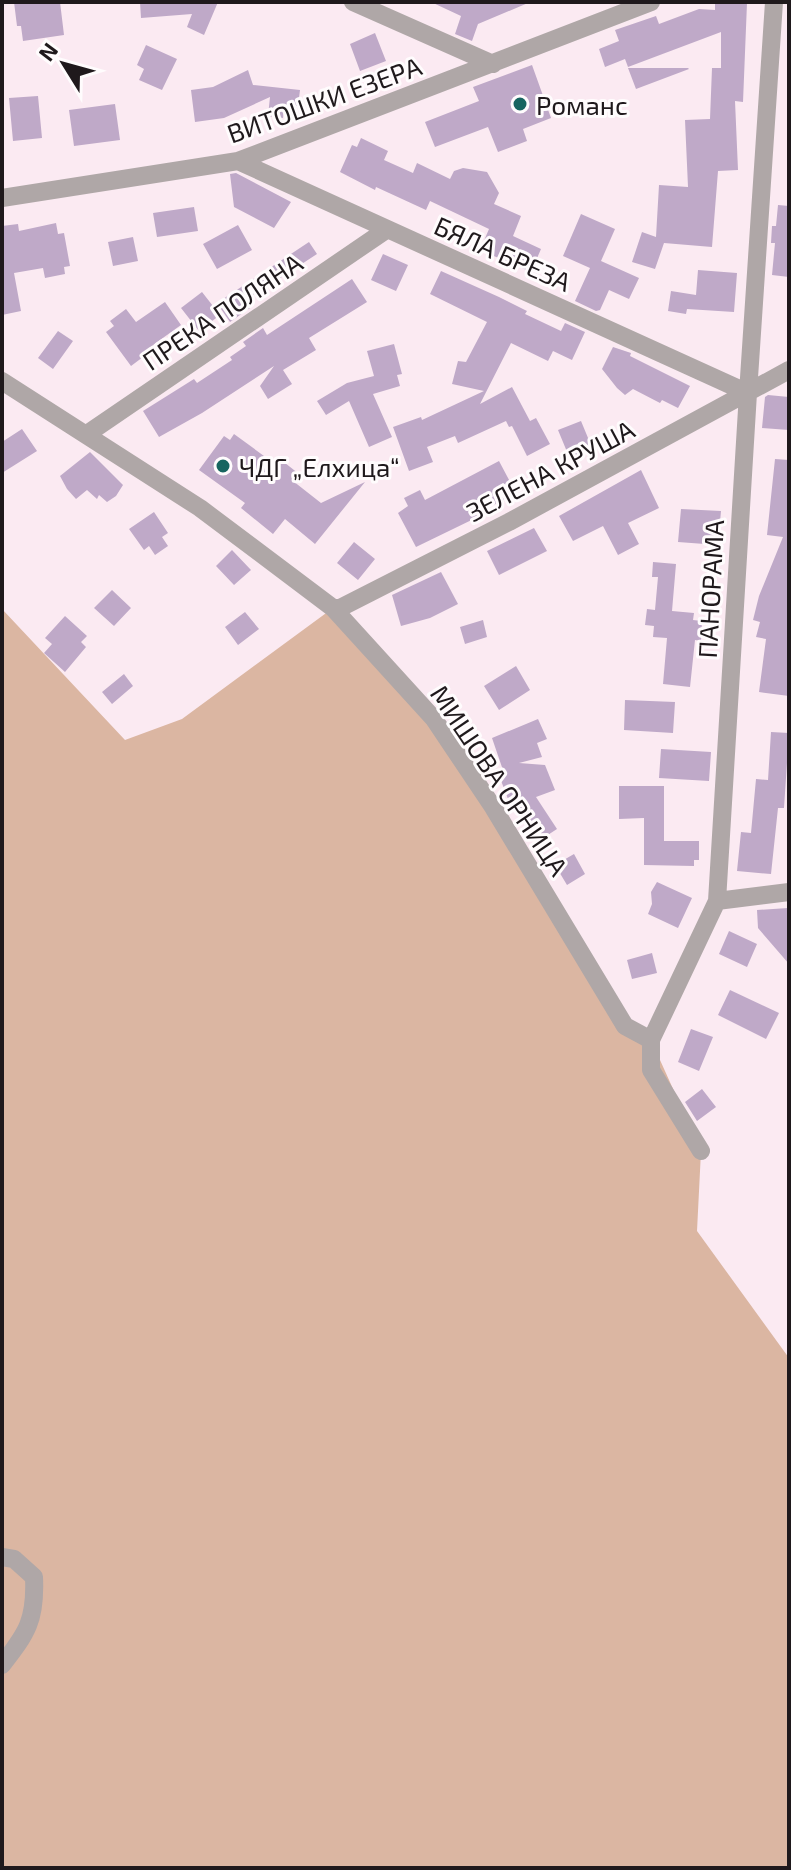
<svg xmlns="http://www.w3.org/2000/svg" width="791" height="1870" font-family="'Exo 2',sans-serif">
  <rect width="100%" height="100%" fill="#fbeaf2"/>
  <!-- forest -->
  <path fill="#dbb6a2" d="M333,608L434,719L625,1026L651,1040L701,1151L697,1231L789,1358V1868H2V609L125,740L182,719Z"/>
  <!-- building -->
  <path fill="#bfa9c8" d="M14,2H60L64,35L23,41L21,26H17Z
    M140,2H218L204,35L187,27L192,14L141,18Z
    M431,2H528V3L478,24L472,41L455,34L461,16Z
    M715,2L747,3L743,102L735,101L738,170L718,171L712,247L664,243L655,269L632,262L642,232L656,237L659,185L688,187L685,120L710,119L712,68H721V32L628,67L625,59L605,67L599,49L619,41L615,30L656,16L659,24L699,9L715,10Z
    M375,33L386,61L360,71L350,44Z
    M146,45L177,59L162,90L139,80L144,69L137,65Z
    M532,65L551,118L523,129L527,141L498,152L488,127L435,147L425,122L479,101L473,87Z
    M628,68H688L689,69L636,89Z
    M248,70L253,85L300,90L298,106L284,105L283,118L268,116L270,97L224,118L195,122L191,90L213,87Z
    M38,96L42,138L13,141L9,98Z
    M115,104L120,140L74,146L69,110Z
    M361,138L388,151L384,160L413,173L417,163L450,179L454,171L463,168L487,172L499,193L494,204L521,216L513,236L541,249L531,272L480,250L489,229L430,201L426,210L376,187L375,190L340,172L352,145L357,147Z
    M236,173L291,202L274,228L234,207L230,174Z
    M778,205L789,206V277L772,275L775,243H771L772,226H776Z
    M194,207L198,231L157,237L153,213Z
    M581,214L615,229L601,261L639,278L629,299L609,290L600,310L596,311L575,301L590,268L563,256Z
    M56,223L58,234L64,233L70,266L64,267L65,274L45,278L43,268L14,273L21,311L2,315V226L18,224L19,231Z
    M238,225L252,250L217,269L203,244Z
    M133,237L138,261L113,266L108,242Z
    M309,242L317,254L245,301L250,308L230,322L217,303Z
    M383,254L408,265L396,291L371,280Z
    M698,270L737,273L734,312L687,309L686,314L668,311L671,291L696,295Z
    M441,271L499,297L527,311L525,314L561,331L565,323L585,332L572,360L553,351L548,361L511,343L480,404L512,387L530,421L536,418L550,444L527,456L512,426L509,427L506,421L458,443L455,436L427,447L433,462L409,471L393,427L421,417L422,420L484,391L452,384L458,361L466,362L487,322L430,294Z
    M352,279L367,302L309,338L316,350L283,370L292,384L268,399L260,386L274,366L202,413L159,437L143,411L194,379L197,383L232,360L230,357L246,346L243,342L263,328L267,335Z
    M202,292L220,315L199,331L181,308Z
    M165,302L181,325L153,345L155,348L131,366L106,332L114,326L110,321L126,309L136,322Z
    M58,331L73,341L53,369L38,358Z
    M394,344L402,374L397,375L400,386L373,394L392,437L369,447L349,401L326,415L317,401L347,383L374,376L367,351Z
    M613,347L631,353L630,356L690,386L678,408L662,400L660,403L633,389L625,395L617,388L602,369Z
    M768,395L789,397V430L762,428L765,397Z
    M581,421L593,450L570,459L558,430Z
    M22,429L37,451L2,473V442Z
    M234,434L275,464L280,459L299,474L293,481L321,503L365,482L315,544L285,519L273,534L241,508L245,503L199,470L224,436L230,440Z
    M90,452L123,485L116,496L107,502L99,495L97,499L87,490L76,499L67,489L60,476Z
    M775,459L789,460V696L759,692L766,639L756,637L760,622L753,620L759,596L783,537L767,535Z
    M499,461L516,493L484,510L486,513L416,547L398,513L408,506L404,498L420,490L425,500Z
    M641,470L659,508L628,523L639,544L618,555L603,526L573,541L559,516Z
    M681,509L721,511L718,545L678,542Z
    M154,512L168,533L162,537L168,546L155,555L149,546L144,550L129,529Z
    M534,528L547,551L499,575L487,551Z
    M354,542L375,559L358,580L337,563Z
    M232,550L251,570L234,585L216,566Z
    M653,562L676,564L672,611L694,613L693,620L702,621L701,641L695,640L690,687L663,684L667,638L653,637L654,626L645,625L647,609L655,610L658,577H652Z
    M441,572L458,604L430,618L401,626L392,595Z
    M112,590L131,608L114,626L94,608Z
    M245,612L259,629L238,645L225,627Z
    M65,616L87,636L81,642L86,647L65,672L44,653L52,644L45,638Z
    M483,620L487,637L465,644L460,627Z
    M516,666L530,690L499,710L484,686Z
    M124,674L133,686L112,704L102,692Z
    M625,700L675,702L673,733L624,730Z
    M538,719L547,739L537,743L542,757L519,763L545,765L555,790L536,797L557,829L537,842L513,806L511,807L500,778L505,776L492,738Z
    M771,732L789,733L784,808H778L771,874L737,871L741,832L751,833L756,779L768,780Z
    M661,749L711,752L709,781L659,778Z
    M619,786H664V841H699V860H694V866L644,865V818L619,819Z
    M574,854L585,874L567,885L555,865Z
    M657,882L692,898L678,928L648,914L652,904L651,892Z
    M788,908L789,922V964L758,928L757,910Z
    M729,931L757,944L747,967L719,954Z
    M652,953L657,973L632,979L627,960Z
    M730,990L779,1013L766,1039L718,1015Z
    M691,1029L713,1037L699,1071L678,1062Z
    M702,1089L716,1107L697,1121L685,1102Z"/>
  <g fill="none" stroke-linecap="round" stroke-linejoin="round">
    <!-- minor -->
    <path stroke="#afa7a7" stroke-width="18" d="M353,2L493,64
      M238,161L748,393
      M2,198L238,161L651,2
      M2,381L200,508L333,608L434,719L493,807L625,1026L651,1040
      M87,434L386,230
      M333,608H340L509,522L789,370
      M717,901L789,892
      M701,1151L651,1070V1040L717,901L748,393L774,2
      M2,1557L14,1559L34,1577C36,1620 27,1633 2,1665"/>
  </g>
  <!-- markers -->
  <g fill="#176560" stroke="#fffcfd" stroke-width="3">
    <circle cx="520" cy="104" r="8"/>
    <circle cx="223" cy="466" r="8"/>
  </g>
  <g text-anchor="middle" dominant-baseline="central" stroke-width="6" stroke-linejoin="round" paint-order="stroke">
    <!-- street labels -->
    <g font-size="26" fill="#1f191c" stroke="#fffcfd">
      <text transform="translate(324 99) rotate(-20)">ВИТОШКИ ЕЗЕРА</text>
      <text transform="translate(503 253) rotate(24)">БЯЛА БРЕЗА</text>
      <text transform="translate(222 311) rotate(-34)">ПРЕКА ПОЛЯНА</text>
      <text transform="translate(550 470) rotate(-28)">ЗЕЛЕНА КРУША</text>
      <text transform="translate(710 589) rotate(-87)">ПАНОРАМА</text>
      <text transform="translate(500 780) rotate(56)">МИШОВА ОРНИЦА</text>
    </g>
    <!-- poi labels -->
    <g font-size="26" fill="#1f191c" stroke="#fffcfd" text-anchor="start">
      <text x="536" y="104">Романс</text>
      <text x="239" y="466">ЧДГ „Елхица“</text>
    </g>
  </g>
  <!-- border -->
  <rect width="791" height="1870" fill="none" stroke="#1f191c" stroke-width="8"/>
  <!-- north arrow -->
  <g transform="translate(64 64) rotate(307)" stroke="#fffcfd" stroke-width="6" paint-order="stroke">
  <path d="M0-6L14 30L0 20L-14 30Z" fill="#1f191c"/>
  <text y="-12" font-size="22" font-weight="bold" text-anchor="middle" fill="#1f191c">N</text>
  </g>
</svg>
